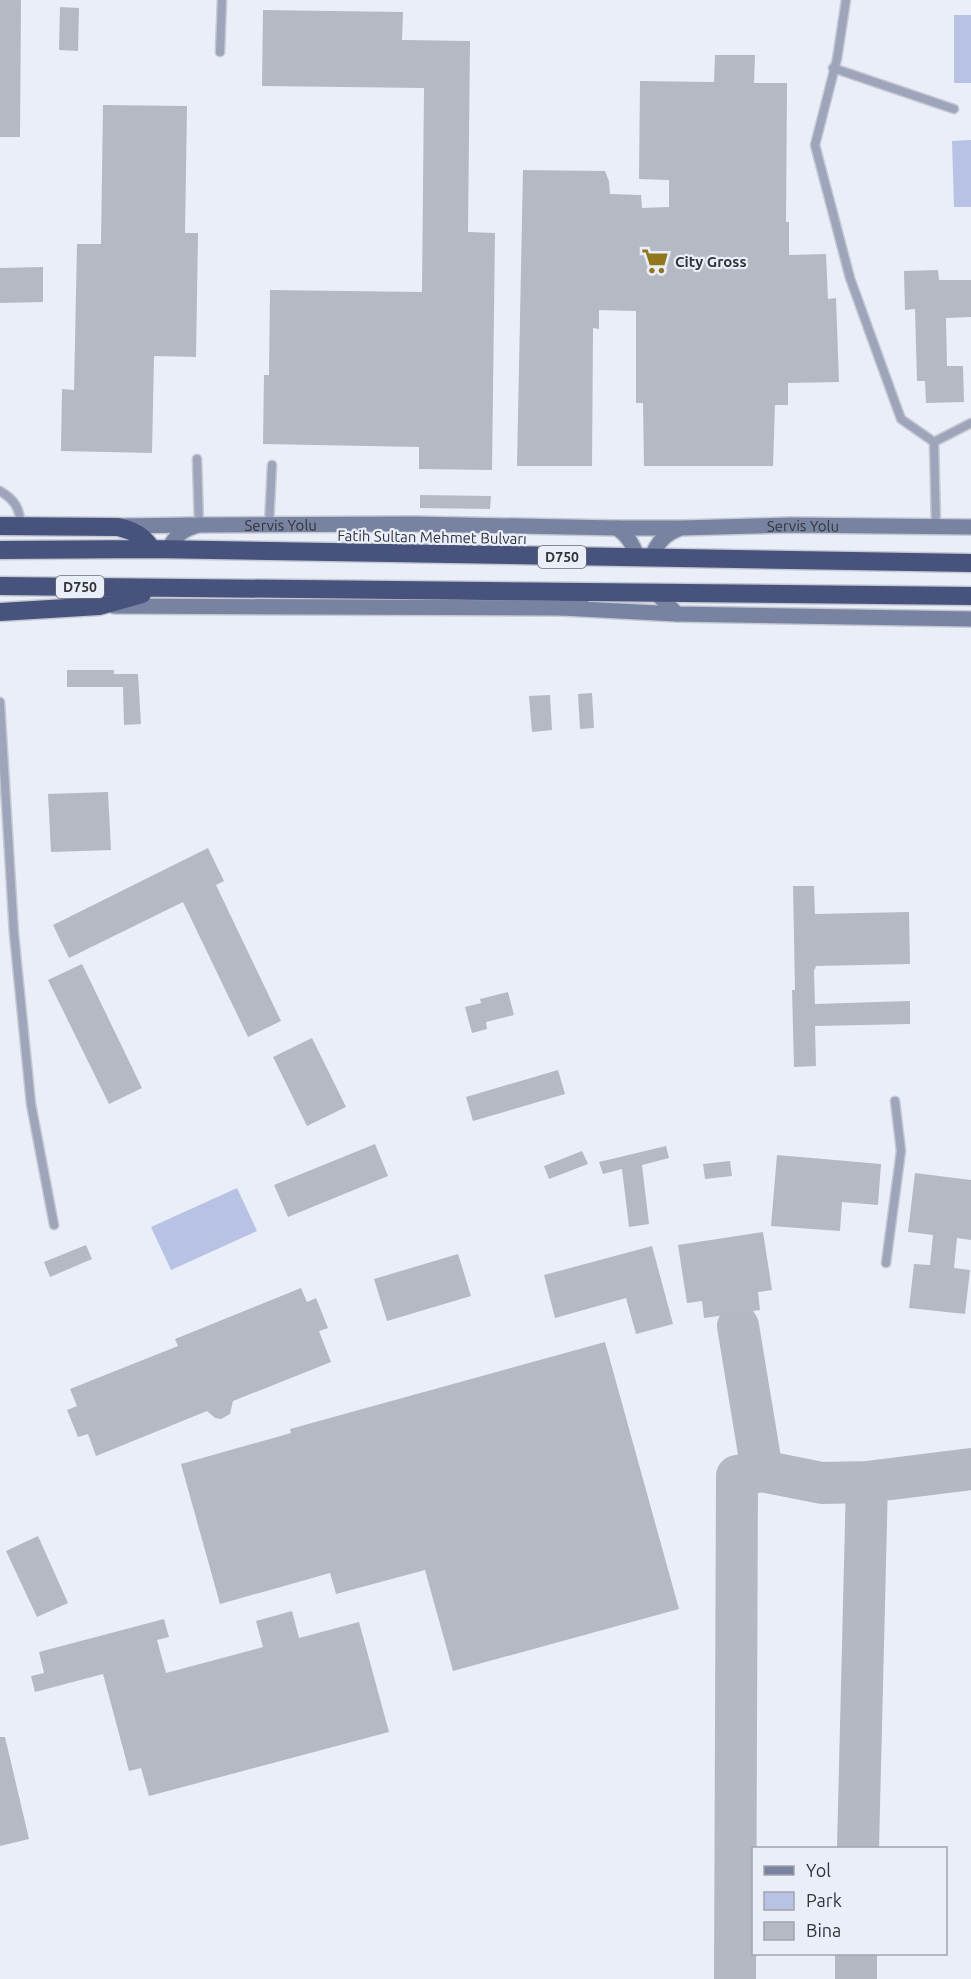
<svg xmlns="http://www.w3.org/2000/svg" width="971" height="1979" font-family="Ubuntu,sans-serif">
  <rect width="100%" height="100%" fill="#eaeef9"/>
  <!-- green -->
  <path fill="#b8c2e4" d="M954,15H971V83H954Z
    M971,140V207H954L952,141Z
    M237,1188L257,1231L171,1270L151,1227Z"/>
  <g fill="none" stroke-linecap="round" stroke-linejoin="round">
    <!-- taxiway -->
    <path stroke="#b4b8c0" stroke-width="42" d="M738,1326L762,1471
      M858,1848L867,1482
      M735,1979L737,1476L762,1471L822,1483L867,1482L971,1469
      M856,1979V1954"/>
  </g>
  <!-- building -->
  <path fill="#b5b9c4" d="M0,0H21L20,137H0Z
    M60,7L79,8L78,51L59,50Z
    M263,10L403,12L402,40L470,41L468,232L495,233L492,470L419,469V447L263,444L264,375H269L270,290L422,292L424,88L262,86Z
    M715,55H755L754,83H787L786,222H789V255L826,254L828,299L836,298L839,382L788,383V405H775L773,466H644L643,403H636V311L599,310V329L593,328L592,466H517L523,170L605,171L609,181L610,194L641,195L642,208L669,207V180L639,179L640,81L714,82Z
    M103,105L187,106L185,233H198L196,357L154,356L152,453L61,451L62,389L74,390L77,244H101Z
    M43,267V302L0,303V268Z
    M938,270L939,280H971V317L946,318L947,366H963L964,402L926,403L925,381H917L915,309L905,310L904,271Z
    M420,495L491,496L490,509L420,508Z
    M67,670H114V674H138L141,724L124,725L123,687H67Z
    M592,693L594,728L580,729L578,694Z
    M550,695L552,730L532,732L529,696Z
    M108,792L111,850L51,852L48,794Z
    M208,848L224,881L216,885L281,1021L248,1037L183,902L69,958L53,925Z
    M793,886H814L815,914L909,912L910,964L816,966L814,971L815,1004L910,1001V1024L815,1026L816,1066L794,1067L792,990H795Z
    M82,964L142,1088L109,1104L48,980Z
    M508,992L514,1015L486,1022L487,1029L472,1033L465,1007L481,1003L480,999Z
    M312,1038L346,1107L307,1126L273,1057Z
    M558,1070L565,1094L473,1121L466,1097Z
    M375,1144L388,1176L288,1217L274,1185Z
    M666,1146L669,1158L642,1165L649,1224L629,1227L622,1169L603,1174L599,1162Z
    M582,1151L588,1164L549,1179L544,1166Z
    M777,1155L881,1164L878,1205L842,1202L840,1231L771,1226Z
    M730,1161L732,1176L705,1179L703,1164Z
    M915,1173L971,1180V1240L957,1238L954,1268L970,1270L965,1314L909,1308L914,1264L930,1265L933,1235L908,1232Z
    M763,1232L772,1290L758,1292L760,1310L704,1318L702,1301L687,1303L678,1245Z
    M86,1245L92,1259L50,1277L44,1262Z
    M652,1246L673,1324L636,1334L626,1298L555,1318L544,1275Z
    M458,1254L471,1296L387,1321L374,1279Z
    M301,1288L307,1302L316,1298L328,1328L319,1331L331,1362L233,1401L230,1414L221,1419L215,1418L207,1411L96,1456L88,1434L78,1437L67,1410L77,1406L70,1389L178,1346L175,1339Z
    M605,1342L679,1609L453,1671L425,1570L336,1594L330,1573L220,1604L181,1464L291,1433L290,1429Z
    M38,1536L68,1603L37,1617L6,1551Z
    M292,1611L299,1638L359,1622L389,1732L149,1796L141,1768L129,1771L103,1674L35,1692L31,1676L44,1673L39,1652L164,1619L169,1637L157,1640L166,1673L263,1647L256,1621Z
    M0,1737H5L29,1839L0,1846Z"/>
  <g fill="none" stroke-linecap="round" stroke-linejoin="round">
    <defs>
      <path id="lane" d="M846,0L837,59L815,145L850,278L901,419L934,442
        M220,52L222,0
        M833,68L954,109
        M934,442L936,526
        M934,442L971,423
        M197,459L199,525
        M0,491C14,499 21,509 20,526
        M269,525L272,465
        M0,702L14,934L31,1104L54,1225
        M886,1263L901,1151L895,1101"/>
      <g id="secondary">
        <path d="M121,526L193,525"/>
        <path d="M616,528H678"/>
        <path id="s1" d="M168,550C175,536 183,529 199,525L414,524L616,528C628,534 633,546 638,558"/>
        <path id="s2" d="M651,558C658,542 664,534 681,528L791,525L971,527"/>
        <path d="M656,593L677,614L971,619"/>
        <path d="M114,606L562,608L590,592"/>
        <path d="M562,608L677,614"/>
      </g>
      <path id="highway" d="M0,526L118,527C134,531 142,535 152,549
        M0,550L152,549L971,563
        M0,586L971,596
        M0,612L99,606L142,594"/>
    </defs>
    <!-- lane casing -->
    <use href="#lane" stroke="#c5c9d3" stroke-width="11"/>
    <!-- secondary casing -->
    <use href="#secondary" stroke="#c5c9d3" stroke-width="18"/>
    <!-- highway casing -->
    <use href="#highway" stroke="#c5c9d3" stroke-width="21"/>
    <!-- lane -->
    <use href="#lane" stroke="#9ea5bb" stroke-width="8"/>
    <!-- secondary -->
    <use href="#secondary" stroke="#7882a1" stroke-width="15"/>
    <!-- highway -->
    <use href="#highway" stroke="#47537d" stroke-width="18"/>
  </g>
  <!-- icons -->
  <defs>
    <symbol id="supermarket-bare" viewBox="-9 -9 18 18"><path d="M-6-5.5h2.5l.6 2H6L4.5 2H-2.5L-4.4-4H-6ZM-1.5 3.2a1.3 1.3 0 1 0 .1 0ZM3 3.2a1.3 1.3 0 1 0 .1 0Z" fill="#90761c" stroke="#eaeef9" stroke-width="2.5" paint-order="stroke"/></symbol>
  </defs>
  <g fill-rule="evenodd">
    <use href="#supermarket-bare" x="636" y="242" width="38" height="38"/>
  </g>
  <g text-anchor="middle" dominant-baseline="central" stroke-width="4.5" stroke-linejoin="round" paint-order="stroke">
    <!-- shield labels -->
    <g fill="#eaeef9" stroke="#6a6c73" stroke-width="1.5">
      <rect x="538" y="546" width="48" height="22" rx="4.5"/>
      <rect x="56" y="576" width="48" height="22" rx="4.5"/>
    </g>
    <g font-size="14" font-weight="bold" fill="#333539">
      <text x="562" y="557">D750</text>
      <text x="80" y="587">D750</text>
    </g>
    <!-- poi labels -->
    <g font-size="15" font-weight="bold" fill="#333539" stroke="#eaeef9" text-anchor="start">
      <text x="675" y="261">City Gross</text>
    </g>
    <!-- street labels -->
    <g font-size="15" fill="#333539" stroke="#eaeef9">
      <text stroke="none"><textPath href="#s1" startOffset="123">Servis Yolu</textPath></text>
      <text stroke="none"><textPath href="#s2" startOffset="166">Servis Yolu</textPath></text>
      <text transform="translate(432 537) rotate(1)">Fatih Sultan Mehmet Bulvarı</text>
    </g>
  </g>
  <!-- legend -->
  <rect x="752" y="1847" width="195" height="108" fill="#eaeef9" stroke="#a1a4ac" stroke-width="1.5"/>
  <rect x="764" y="1866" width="30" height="9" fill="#7882a1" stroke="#a1a4ac" stroke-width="1.5"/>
  <text x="806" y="1877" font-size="18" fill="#333539">Yol</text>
  <rect x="764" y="1892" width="30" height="18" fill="#b8c2e4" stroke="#a1a4ac" stroke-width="1.5"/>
  <text x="806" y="1907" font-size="18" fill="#333539">Park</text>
  <rect x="764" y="1922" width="30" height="18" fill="#b5b9c4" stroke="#a1a4ac" stroke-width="1.5"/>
  <text x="806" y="1937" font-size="18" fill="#333539">Bina</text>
</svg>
